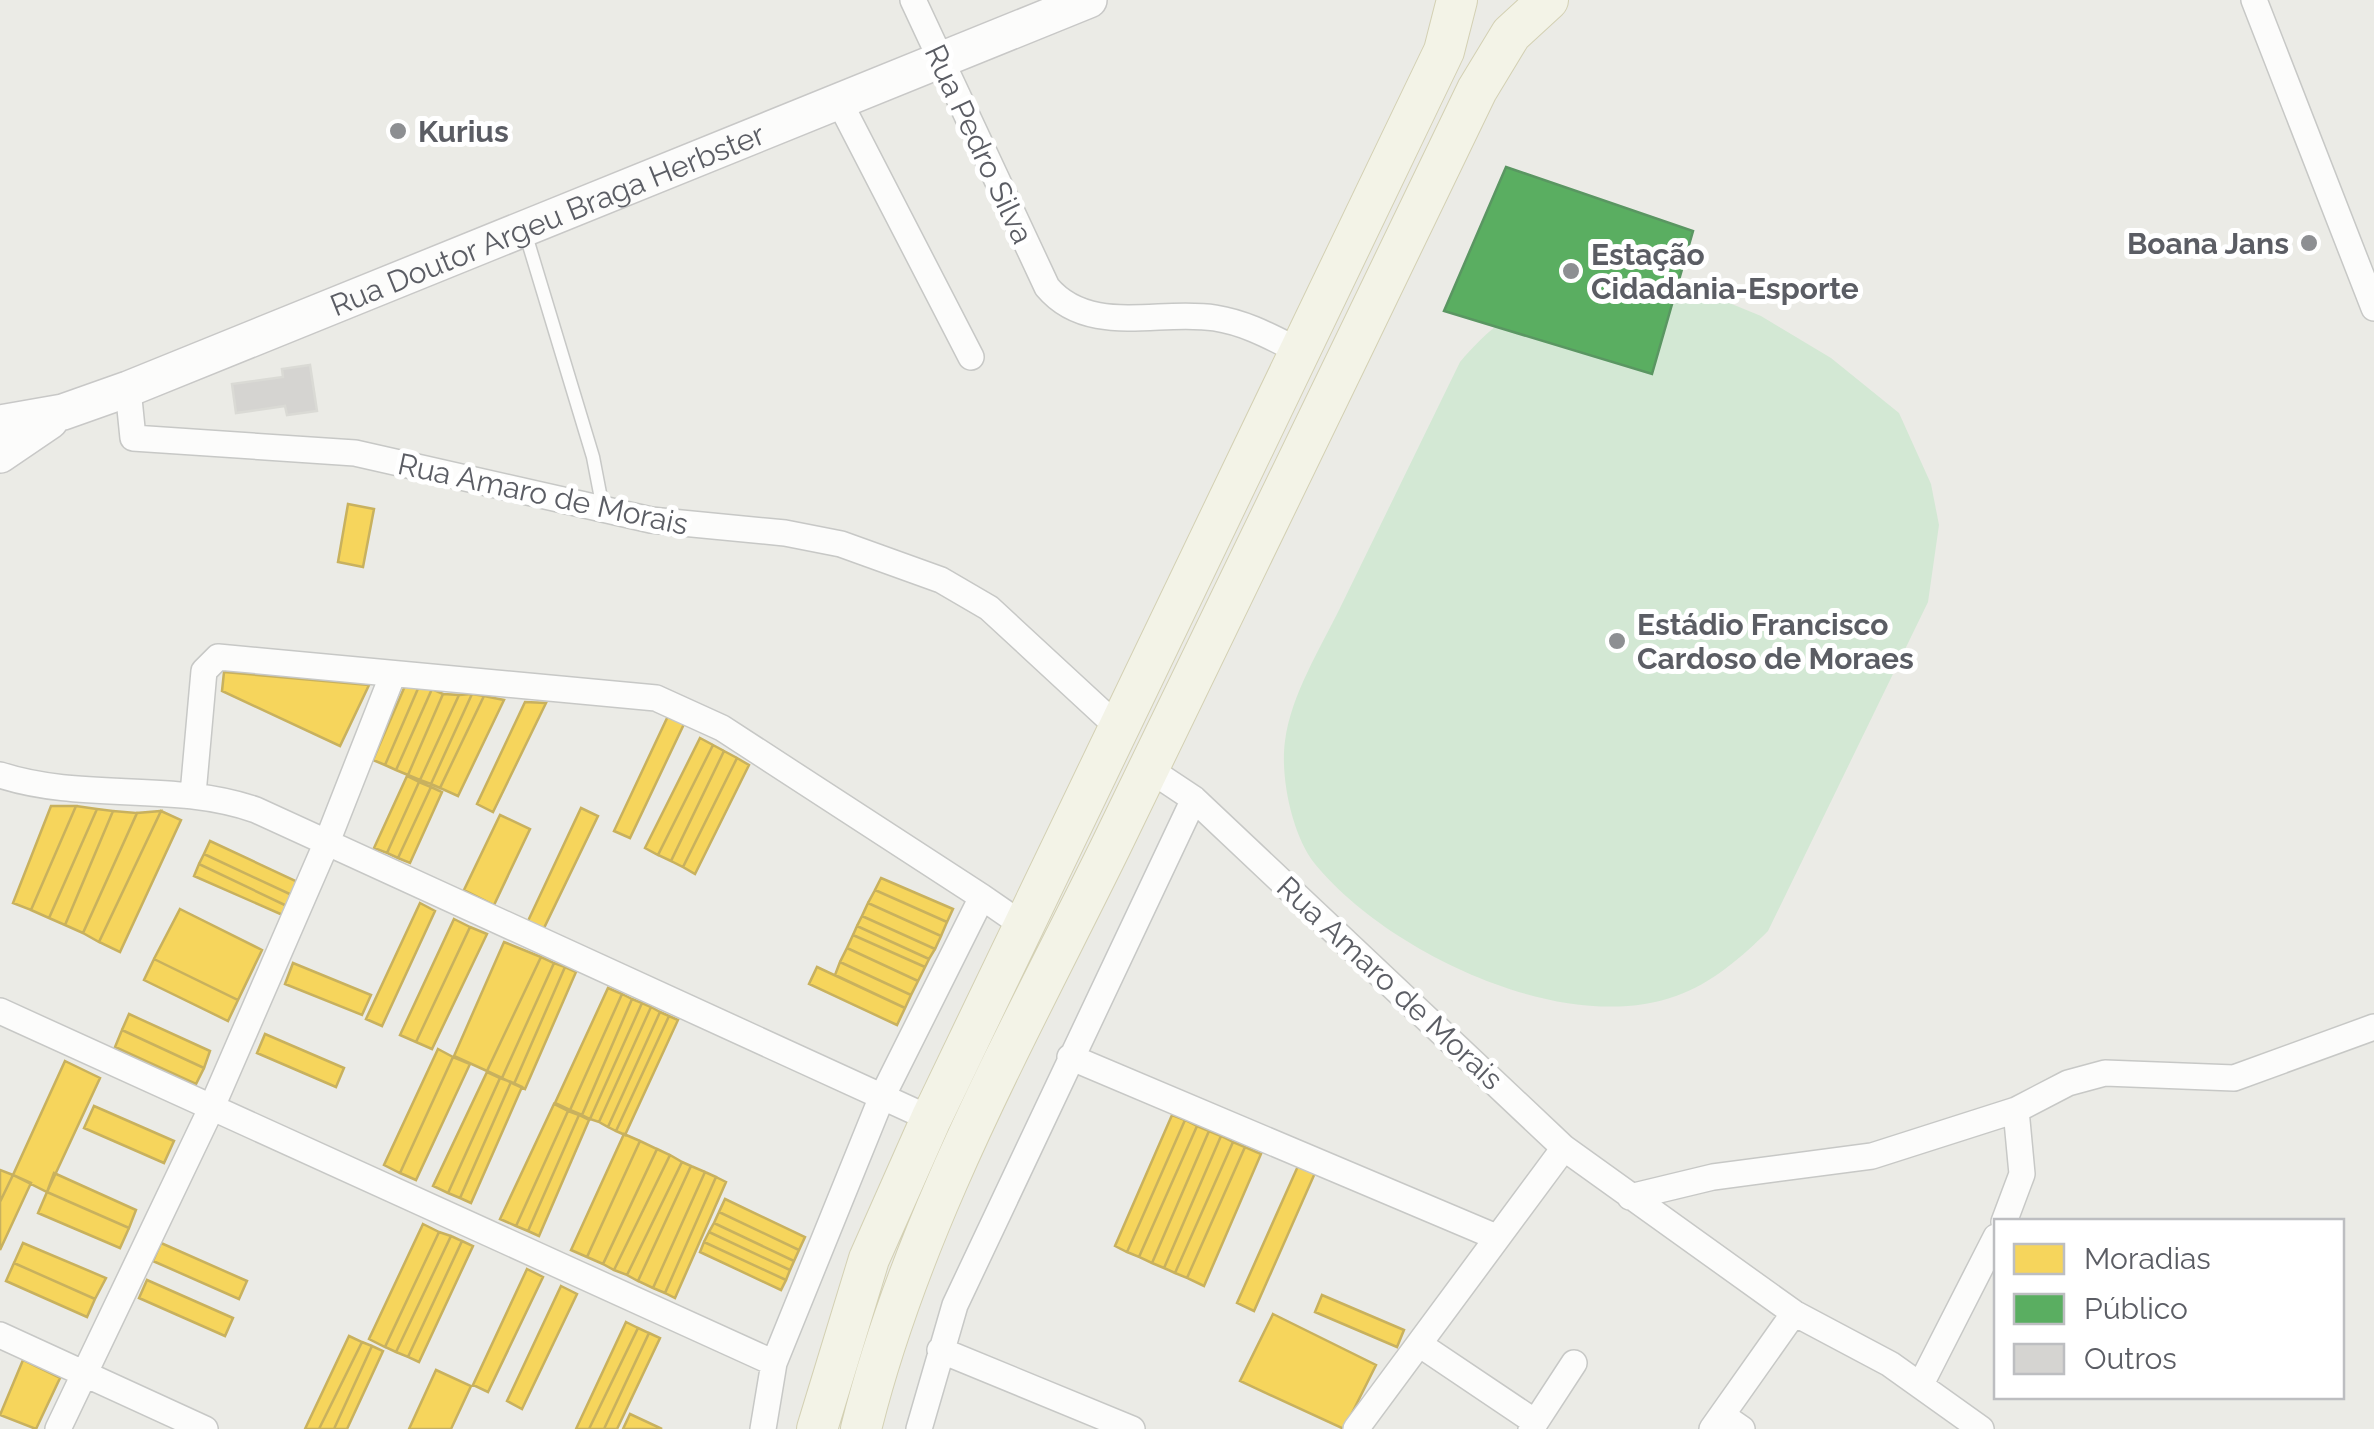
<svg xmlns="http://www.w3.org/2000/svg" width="2374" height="1429" font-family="Raleway,sans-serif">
  <rect width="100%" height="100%" fill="#ebebe6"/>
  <!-- green -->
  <path fill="#d3e8d4" d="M1640,278L1722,300L1761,316L1831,358L1899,413L1931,484L1939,525L1928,602L1768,931C1742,957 1711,984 1676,996C1564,1037 1387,952 1315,864C1292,835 1280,777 1285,741C1291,695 1320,649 1340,608C1380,526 1420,444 1460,362C1523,290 1552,296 1640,278Z"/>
  <!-- homes -->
  <path fill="#f6d55c" stroke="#c8b15e" stroke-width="2.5" d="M348,504L374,509L363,567L338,562Z
    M224,672L369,685L340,746L222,691Z
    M408,679L420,684L385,765L373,760Z
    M420,684L432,689L396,770L385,765Z
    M432,689L443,694L408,775L396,770Z
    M443,694L459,695L420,780L408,775Z
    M472,694L484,696L440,788L431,784Z
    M472,694L431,784L420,780L459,695Z
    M484,696L504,700L458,796L440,788Z
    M525,702L546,703L493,812L477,804Z
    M668,716L684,724L630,838L614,831Z
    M700,738L713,745L658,855L645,848Z
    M713,745L724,751L671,861L658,855Z
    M724,751L737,758L683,867L671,861Z
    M737,758L749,765L695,874L683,867Z
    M407,776L419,782L387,853L374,848Z
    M419,782L431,787L398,858L387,853Z
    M431,787L442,792L410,863L398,858Z
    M51,806H76L31,910L13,903Z
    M76,806L97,809L49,918L31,910Z
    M581,808L598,816L543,930L527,923Z
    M97,809L113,811L65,925L49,918Z
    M113,811L137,813L83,933L65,925Z
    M161,811L181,820L120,952L99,942Z
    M161,811L99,942L83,933L137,813Z
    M500,815L530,829L494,905L464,890Z
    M210,841L300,883L294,896L204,854Z
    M204,854L294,896L289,907L199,864Z
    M199,864L289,907L285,916L194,876Z
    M881,878L953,909L947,922L875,890Z
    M875,890L947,922L941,936L868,903Z
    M420,903L435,911L382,1026L366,1019Z
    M868,903L941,936L935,949L862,916Z
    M180,909L262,950L238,1000L154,959Z
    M862,916L935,949L929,959L857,926Z
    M454,919L470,927L416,1042L400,1035Z
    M857,926L929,959L925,967L853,935Z
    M470,927L487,934L432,1049L416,1042Z
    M853,935L925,967L918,981L847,948Z
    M504,942L541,957L487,1071L454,1056Z
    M847,948L918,981L911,995L840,962Z
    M541,957L554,963L502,1078L487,1071Z
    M154,959L238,1000L228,1021L144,980Z
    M840,962L911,995L905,1008L835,975Z
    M293,963L371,995L362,1015L285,984Z
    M554,963L565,967L514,1084L502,1078Z
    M565,967L576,972L525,1089L514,1084Z
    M817,967L905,1008L897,1025L809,984Z
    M608,988L622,994L570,1110L555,1103Z
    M622,994L632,999L582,1115L570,1110Z
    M632,999L642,1003L590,1119L582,1115Z
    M642,1003L651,1007L599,1122L590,1119Z
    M651,1007L660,1012L608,1127L599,1122Z
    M660,1012L669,1016L616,1131L608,1127Z
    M129,1014L210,1051L204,1068L122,1030Z
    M669,1016L678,1020L625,1135L616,1131Z
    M122,1030L204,1068L196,1084L115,1047Z
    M265,1034L344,1068L336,1087L257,1053Z
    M438,1049L453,1057L400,1173L384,1165Z
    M453,1057L470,1064L416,1180L400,1173Z
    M65,1061L100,1078L47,1192L13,1175Z
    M487,1072L500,1078L448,1193L433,1186Z
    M500,1078L511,1082L460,1198L448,1193Z
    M511,1082L522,1087L471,1203L460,1198Z
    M554,1104L568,1111L516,1226L500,1219Z
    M94,1106L174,1141L164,1163L84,1128Z
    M568,1111L579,1115L528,1231L516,1226Z
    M579,1115L589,1120L539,1236L528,1231Z
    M1172,1115L1185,1120L1127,1252L1115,1246Z
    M1185,1120L1197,1126L1139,1257L1127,1252Z
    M1197,1126L1209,1131L1152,1263L1139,1257Z
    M1209,1131L1221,1136L1164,1268L1152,1263Z
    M624,1134L640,1141L587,1257L571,1250Z
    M1221,1136L1233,1142L1175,1273L1164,1268Z
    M640,1141L657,1149L603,1264L587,1257Z
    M1233,1142L1245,1147L1187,1278L1175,1273Z
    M1245,1147L1261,1154L1204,1286L1187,1278Z
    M657,1149L670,1155L614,1270L603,1264Z
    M670,1155L682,1162L627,1275L614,1270Z
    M682,1162L691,1166L638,1281L627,1275Z
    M691,1166L705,1172L653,1288L638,1281Z
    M1298,1166L1315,1173L1254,1311L1237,1303Z
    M0,1170L13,1175L0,1202Z
    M705,1172L716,1177L665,1293L653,1288Z
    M54,1173L136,1210L129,1228L47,1192Z
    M13,1175L31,1183L0,1250V1202Z
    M716,1177L726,1182L675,1298L665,1293Z
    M47,1192L129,1228L120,1248L38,1213Z
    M725,1199L805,1237L799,1250L719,1212Z
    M719,1212L799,1250L794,1261L714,1223Z
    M714,1223L794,1261L790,1270L709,1232Z
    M423,1224L439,1232L385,1347L369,1339Z
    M439,1232L451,1236L396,1352L385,1347Z
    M709,1232L790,1270L786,1280L704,1242Z
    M451,1236L462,1241L408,1357L396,1352Z
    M462,1241L473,1246L419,1362L408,1357Z
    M704,1242L786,1280L781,1290L700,1252Z
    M23,1243L106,1278L95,1299L14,1263Z
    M161,1243L247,1281L239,1299L153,1261Z
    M14,1263L95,1299L87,1317L6,1281Z
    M527,1269L543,1277L488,1392L473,1385Z
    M147,1280L233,1318L225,1336L139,1298Z
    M561,1286L577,1294L522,1409L507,1401Z
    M1322,1295L1404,1330L1397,1347L1315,1312Z
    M1273,1314L1376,1365L1344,1429L1240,1381Z
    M626,1322L638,1328L589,1429H576Z
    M638,1328L649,1333L604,1429H589Z
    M649,1333L660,1338L617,1429H604Z
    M349,1336L362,1342L319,1429H305Z
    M362,1342L372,1346L334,1429H319Z
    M372,1346L383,1351L347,1429H334Z
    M23,1360L60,1378L36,1429L0,1415Z
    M436,1370L471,1386L451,1429H409Z
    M630,1414L662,1429H623Z"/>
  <!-- public -->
  <path fill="#5aae61" stroke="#5a9662" stroke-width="2.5" d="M1506,167L1693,231L1652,374L1444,311Z"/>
  <!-- building -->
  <path fill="#d5d4d1" stroke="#dadad5" stroke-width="2.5" d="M310,365L317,411L287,415L285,406L236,413L232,384L283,377L282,369Z"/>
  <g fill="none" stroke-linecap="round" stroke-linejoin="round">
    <defs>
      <path id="lane" d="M525,232L593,457L603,509"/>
      <path id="street" d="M913,0L1047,287C1089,337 1160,309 1215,318C1247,323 1273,338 1301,352
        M2254,0L2374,308
        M840,103L971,357
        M128,389L133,438L355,453L651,520L785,533L841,544L941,580L989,608L1121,730
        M1149,769L1194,799L1564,1148L1794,1313L1890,1364L1981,1429
        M0,775C83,802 173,781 256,810L931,1119
        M193,794L204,671L218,657L656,698L722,728L982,897L881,1099L774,1363L763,1429
        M982,897L1024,926
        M0,1011L774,1363
        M1070,1057L1496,1237
        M1630,1197L1713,1177L1872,1156L2016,1110L2068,1083L2105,1073L2234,1078L2374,1027
        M2004,1222L2022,1174L2016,1110
        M0,1335L205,1429
        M1419,1344L1535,1422
        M940,1350L1132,1429
        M1921,1384L1996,1237
        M1722,1415L1742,1429
        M58,1429L211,1109L327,842L393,674
        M919,1429L955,1305L1194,799
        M1356,1429L1564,1148
        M1531,1429L1574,1363
        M1712,1429L1794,1313"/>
      <g id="secondary">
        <path id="s1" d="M0,423L63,412L128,389L1089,0"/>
        <path d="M0,455L50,421"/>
      </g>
      <path id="primary" d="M817,1429L869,1259L931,1119L1444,51L1457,0
        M861,1429C912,1223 1018,1035 1111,846C1234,595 1355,342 1477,90L1511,34L1548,0"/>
    </defs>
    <!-- lane casing -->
    <use href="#lane" stroke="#c7c8c6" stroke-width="15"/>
    <!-- street casing -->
    <use href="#street" stroke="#c7c8c6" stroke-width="28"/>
    <!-- secondary casing -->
    <use href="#secondary" stroke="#c8c8c7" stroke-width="38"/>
    <!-- primary casing -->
    <use href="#primary" stroke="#d3d0b3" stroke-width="42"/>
    <!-- lane -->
    <use href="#lane" stroke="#fcfcfb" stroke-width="12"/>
    <!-- street -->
    <use href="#street" stroke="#fcfcfb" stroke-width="25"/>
    <!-- secondary -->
    <use href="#secondary" stroke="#fcfcfb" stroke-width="35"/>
    <!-- primary -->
    <use href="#primary" stroke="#f3f3e7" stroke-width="40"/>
  </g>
  <!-- markers -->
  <g fill="#8d8f92" stroke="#fff" stroke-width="4">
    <circle cx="398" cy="131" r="10"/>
    <circle cx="2309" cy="243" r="10"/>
    <circle cx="1571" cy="271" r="10"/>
    <circle cx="1617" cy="641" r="10"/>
  </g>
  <g text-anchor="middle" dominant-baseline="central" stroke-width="10" stroke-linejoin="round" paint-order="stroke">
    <!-- poi labels -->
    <g font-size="30" font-weight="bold" fill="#5b5d64" stroke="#fff" text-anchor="start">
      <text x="418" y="131">Kurius</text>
      <text x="2289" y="243" text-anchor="end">Boana Jans</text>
      <text x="1591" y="254">Estação<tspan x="1591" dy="34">Cidadania-Esporte</tspan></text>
      <text x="1637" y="624">Estádio Francisco<tspan x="1637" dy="34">Cardoso de Moraes</tspan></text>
    </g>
    <!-- street labels -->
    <g font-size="30" fill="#5b5d64" stroke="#fff">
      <text transform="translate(979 144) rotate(65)">Rua Pedro Silva</text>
      <text stroke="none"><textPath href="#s1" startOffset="585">Rua Doutor Argeu Braga Herbster</textPath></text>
      <text transform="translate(543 494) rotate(12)">Rua Amaro de Morais</text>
      <text transform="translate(1390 983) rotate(43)">Rua Amaro de Morais</text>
    </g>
  </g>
  <!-- legend -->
  <rect x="1994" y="1219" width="350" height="180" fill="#ffffff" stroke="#bdbec1" stroke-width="2.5"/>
  <rect x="2014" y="1244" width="50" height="30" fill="#f6d55c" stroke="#bdbec1" stroke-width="2.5"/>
  <text x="2084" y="1269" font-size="30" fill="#5b5d64">Moradias</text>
  <rect x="2014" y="1294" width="50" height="30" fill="#5aae61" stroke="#bdbec1" stroke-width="2.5"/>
  <text x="2084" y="1319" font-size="30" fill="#5b5d64">Público</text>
  <rect x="2014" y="1344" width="50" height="30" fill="#d5d4d1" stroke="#bdbec1" stroke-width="2.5"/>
  <text x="2084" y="1369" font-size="30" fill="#5b5d64">Outros</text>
</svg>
